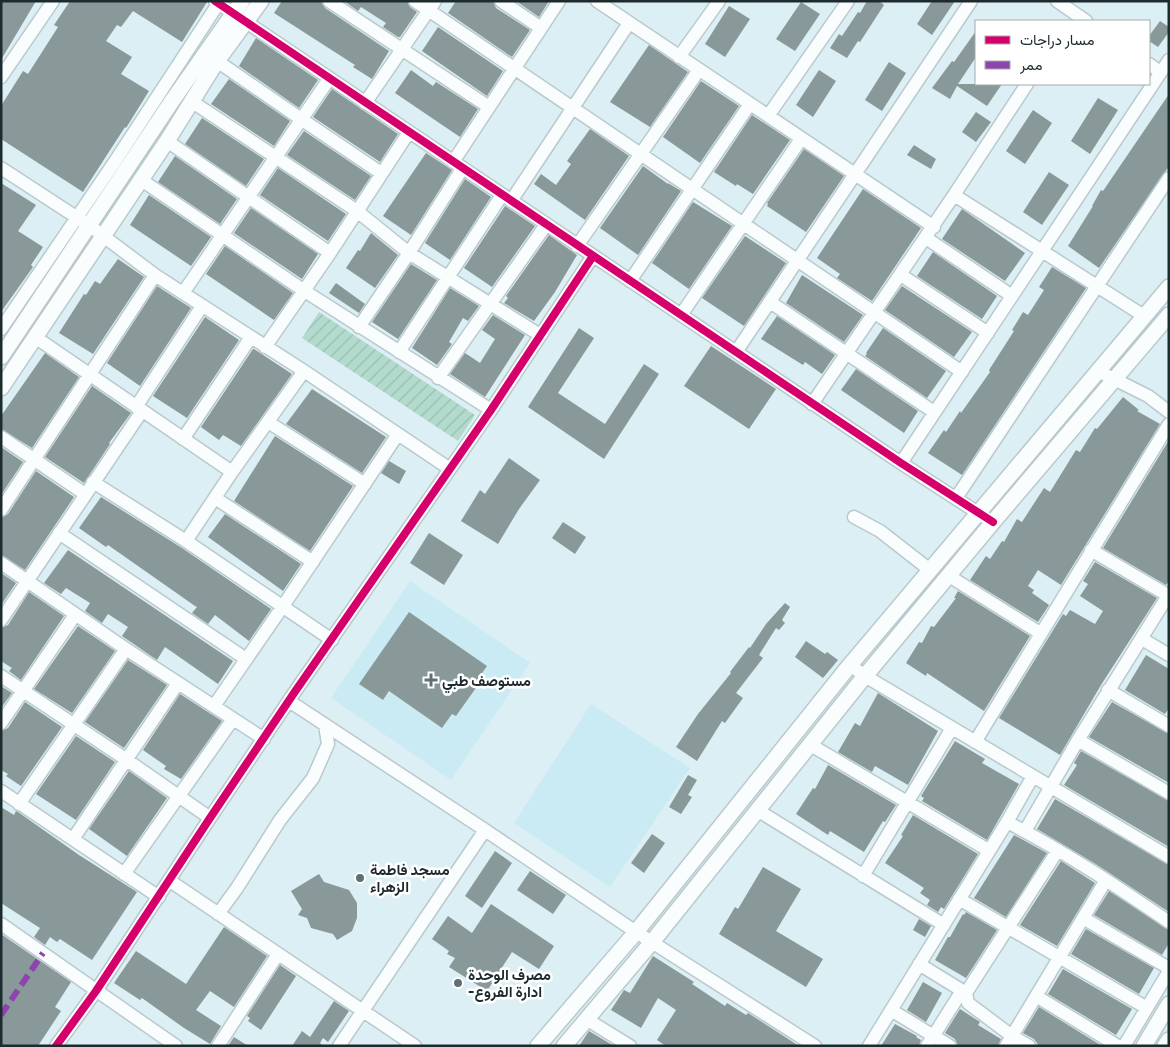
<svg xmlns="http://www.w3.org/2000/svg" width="1170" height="1047" font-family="Commissioner,Vazirmatn,sans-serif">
  <defs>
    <pattern id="garden-furrows" width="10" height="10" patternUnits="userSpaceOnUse" patternTransform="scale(1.25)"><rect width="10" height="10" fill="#b3dbcd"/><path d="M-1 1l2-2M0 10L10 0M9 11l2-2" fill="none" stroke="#9abcb0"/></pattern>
  </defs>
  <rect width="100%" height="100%" fill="#dceff4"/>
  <!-- built -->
  <path fill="#caebf3" d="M410,581L530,663L451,780L331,698Z
    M591,704L690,768L610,887L514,823Z"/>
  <!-- garden -->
  <path fill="url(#garden-furrows)" d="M319,312L475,415L458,441L302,338Z"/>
  <!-- building -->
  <path fill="#899899" d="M1,1H36L1,60Z
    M70,1L207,2L182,42L133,11L121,27L117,25L106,41L132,57L121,74L149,91L126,128L125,127L83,192L1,139V106L23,71L28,74L58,27L54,25Z
    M282,1H321L325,8L389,51L372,79L353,67L355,65L274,13Z
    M344,1H407L410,7L417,12L400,37H398L383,27L386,23L361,7L358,11Z
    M456,1H493L496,8L530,30L512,57L448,13Z
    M516,1H549L539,17Z
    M867,1H879L884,5L860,42L858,41L847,58L830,48L839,34L842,36L858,12L860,13Z
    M932,1H955L932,35L917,24Z
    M801,2L820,14L795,51L776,39Z
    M729,6L750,19L725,57L705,44Z
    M1160,21L1169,27V32L1158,47L1149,41V36Z
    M438,27L503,71L487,96L422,51Z
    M976,31V57L958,84H1002L987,106L957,86L950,99L932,88L952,61L954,62Z
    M256,38L318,80L299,108L239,66Z
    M649,45L688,72L650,127L610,102Z
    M889,62L906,73L882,111L865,100Z
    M411,70L433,86L436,82L478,109L460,137L395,93Z
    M819,70L836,81L813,117L796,105Z
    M229,79L290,121L274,146L211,104Z
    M701,81L739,106L700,163L663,137Z
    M332,89L398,134L380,162L313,117Z
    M1169,94V166L1099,268L1068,246L1093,206H1092L1101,190L1103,191Z
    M1098,98L1118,110L1090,154L1071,141Z
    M1033,110L1052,123L1025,164L1006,151Z
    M976,112L991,122L976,142L962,132Z
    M752,115L790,140L753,194L737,184L736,186L714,172Z
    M202,118L264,159L246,186L185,144Z
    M590,129L629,156L585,220L534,184L541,174L556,185L571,164L567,161Z
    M304,131L371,176L355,200L287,155Z
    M914,145L936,159L931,169L907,155Z
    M804,149L844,176L806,232L767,206L768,204L767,203Z
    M426,153L452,170L411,235L383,216Z
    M175,156L237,199L220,224L158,182Z
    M643,166L668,184V183L681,191L638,255L600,228Z
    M278,168L346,214L328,241L260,195Z
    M1049,172L1069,185L1042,225L1023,212Z
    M465,179L491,197L450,260L425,243Z
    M1,183L36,205L18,231L43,247L31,265L33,267L1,312Z
    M863,189L921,228L872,301L837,278L840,274L817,258Z
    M149,195L211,237L191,266L130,225Z
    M693,202L732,226L689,289L652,263Z
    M505,206L535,226L492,287L464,268Z
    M251,208L318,254L302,279L234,233Z
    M962,209L1025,253L1005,281L942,239Z
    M371,233L398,255L375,288L346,268L358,250L360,251Z
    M549,235L577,255L555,292L534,321L504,303L508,298L506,296Z
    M745,236L786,263L744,326L702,298Z
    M225,246L293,293L274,320L206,274Z
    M933,252L997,296L982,319L917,276Z
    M118,259L144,277L93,354L59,333L84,294L86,295L95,281L100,284Z
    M411,264L437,280L398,339L372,322Z
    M1052,267L1086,288L962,475L928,453L944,430L946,432L960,411L961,413L990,372L989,370L1014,331L1012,330L1023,312L1028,315L1044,290L1039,287Z
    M802,275L863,315L844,342L786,303Z
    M336,283L365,304L359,313L329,293Z
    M157,286L191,308L140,386L107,363Z
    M902,286L972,332L954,357L885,310Z
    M450,288L479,306L468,321L463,318L449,342L452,344L437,365L412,348Z
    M493,315L525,335L485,397L450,374L465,353L480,363L495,339L482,330Z
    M777,316L835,355L822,374L805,362L803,365L761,339Z
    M205,317L239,340L187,418L153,396Z
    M579,328L594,338L558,393L605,424L644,364L659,374L604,459L528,407Z
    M883,328L946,371L927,398L865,356L867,354L866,353Z
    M711,346L776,389L749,429L684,386Z
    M253,349H254L292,374L241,446L223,435L219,440L201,427Z
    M45,353L79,377L32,448L1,429V416Z
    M856,369L918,411L904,433L841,390Z
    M92,386L131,413L109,443L110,444L84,483L45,457Z
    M312,389L386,437L362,473L286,424Z
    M1123,397L1139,410L1137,411L1160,424L1061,585L1038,570L1028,586L1034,590L1032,593L1049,605L1038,622L970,580L986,556L990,559L1002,541L1004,542L1017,519L1022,522L1044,488L1050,492L1076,450L1080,452L1095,428L1097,429Z
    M275,436L353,486L310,551L234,501Z
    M1169,440V581L1166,585L1103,548Z
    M1,447L23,462L1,495Z
    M509,458L540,480L519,509L498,544L461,521L480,490L485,494Z
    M389,461L406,471L399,484L381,473Z
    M36,471L74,497L25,570L1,555V518L8,514Z
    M101,497L182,548L271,609L249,641L215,615L208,624L192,613L197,607L195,606L108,545L106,547L79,528Z
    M225,514L301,564L283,591L208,537Z
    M563,522L586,537L575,554L552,538Z
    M429,533L463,555L444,585L410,563Z
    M68,550L233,661L218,684L165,647L157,660L122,636L128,627L108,614L102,623L85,611L90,603L66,588L61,594L44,583Z
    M1095,562L1157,598L1101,685L1060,755L999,718L1063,614L1066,616L1070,610L1095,624L1103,611L1080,596L1088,584L1083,581Z
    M1,573L16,583L1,605Z
    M958,591L1030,636L984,711L927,673L926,676L906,663L919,642L922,643L931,626L934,627L956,598H954Z
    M29,592L64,616L21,680L9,671L12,668L1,661V628L8,625Z
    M785,603L790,607L782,620L785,623L779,630L776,628L759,655L763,658L736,693L743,698L725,723L722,721L697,761L676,747L698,714L731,673L730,672L749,647L750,648L766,624Z
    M409,612L487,666L475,683L478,685L456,716L452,714L442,728L389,691L383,700L359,684Z
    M78,626L115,651L72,713L34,689Z
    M806,641L825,654L827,652L838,660L823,678L795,657Z
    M1146,655L1169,669V708L1165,714L1125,690Z
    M128,660L167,685L124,748L85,722Z
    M1,686L12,693L1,708Z
    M878,693L938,731L908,785L875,766L872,772L838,752L855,723L860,726Z
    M180,694L222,721L181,779L164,769L166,766L143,750Z
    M25,702L62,727L21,786L6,776L8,774L1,770V731L8,728Z
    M1112,702L1169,734V783L1089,737Z
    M76,736L115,762L76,820L36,794Z
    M955,741L985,759L982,763L1019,784L987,840L922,801L924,798L921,796Z
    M1081,751L1169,801V847L1064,785L1077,765L1074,763Z
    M828,765L896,805L885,822L883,821L864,852L830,831L828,835L796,814L813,788L815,789Z
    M129,771L167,798L127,856L89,829Z
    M688,775L697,780L688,795L692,797L681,814L669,807Z
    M1055,799L1169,865V912L1094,863L1037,829Z
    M1,807L14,815L16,811L18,812L79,855L137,892L92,960L60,939L57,942L50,937L45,945L34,937L40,928L1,903Z
    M913,815L978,854L944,909L941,907L938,912L927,905L930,900L920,893L924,888L885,863L903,836L901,835Z
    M652,834L665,843L644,873L631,863Z
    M1014,835L1047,853L1006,917L974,898Z
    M495,851L512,863L482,908L465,896Z
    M1061,861L1095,883L1057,946L1020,925Z
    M763,867L801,889L776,931L823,959L806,987L719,934L735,907L738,909Z
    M530,871L566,895L553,914L517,890Z
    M319,874L324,882L349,890L357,903V918L352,931L337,940L333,934L311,928L307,918L298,915L302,909L291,891Z
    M1109,891L1169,930V943L1162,955L1094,915Z
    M491,904L554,946L539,969L512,952L487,991L449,967L455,958L447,954L449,951L432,939L448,916L472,933Z
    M966,912L997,930L966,978L935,960L948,937H950L963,914L964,915Z
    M919,919L931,926L925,937L913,930Z
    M224,927L267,956L234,1007L210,991L196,1010L221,1026L210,1044L184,1028L142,998L140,1000L114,983L136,951L186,984Z
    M1086,929L1154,968L1139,994L1071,954Z
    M1,934L71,982L55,1007L61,1011L38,1046H1Z
    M653,956L694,982L692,984L725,1006L727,1003L746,1015L748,1013L799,1046H666L657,1040L676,1010L658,998L641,1028L611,1010L624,990L630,993Z
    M280,965L296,976L261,1030L248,1021L250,1018L247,1016Z
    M1063,969L1132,1009L1116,1035L1048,994Z
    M923,982L942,993L926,1022L907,1010Z
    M334,1001L349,1011L328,1042L323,1038L320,1043L323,1046H292L302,1031L310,1037Z
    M1039,1007L1102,1046H1039L1034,1039L1023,1033Z
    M960,1009L980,1022L978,1025L1001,1039L998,1046H958L955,1039L945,1033Z
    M895,1024L917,1036L916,1037L921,1040L919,1046H881Z
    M589,1031L614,1046H579Z
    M234,1037L248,1046H228Z"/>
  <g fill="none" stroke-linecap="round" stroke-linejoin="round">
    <defs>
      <path id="minor" d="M215,1L901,463L986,518
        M329,1L489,107
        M415,1L962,372
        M501,1L541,28
        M597,1L934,227
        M1057,1L1086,21
        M679,57L719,1
        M217,61L301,119L381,173
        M1149,64L1160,72
        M1,77L53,1
        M191,101L357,211L409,253L540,335
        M365,103L435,1
        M768,116L848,1
        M167,141L330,253
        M453,162L559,1
        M1,168L90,226L155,275L304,371L450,469
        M140,179L303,290L491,410
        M954,195L1027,84
        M511,201L629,23
        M926,238L1012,296
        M577,246L699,70
        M901,275L988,333
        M630,281L750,104
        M183,293L329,79
        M770,302L934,412
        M681,315L801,139
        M359,327L409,253L462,169
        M1,329L114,163L220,1
        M35,337L232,472
        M265,347L330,253L409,132
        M399,352L502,195
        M736,352L971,1
        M1098,371L1148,396L1169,412
        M438,378L546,225
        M812,404L954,195L1144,316
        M136,407L202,306
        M268,422L365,484
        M1,437L85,494
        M183,439L251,337
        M901,463L1169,60
        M93,482L186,541L332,640
        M215,498L313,562
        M956,498L1169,178
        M1,510L155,275
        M854,517L880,531L930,570
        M59,533L246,659
        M186,541L232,472L304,371
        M1091,550L1169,596
        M1,563L126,649L264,739
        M949,576L1040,633
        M1,620L142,411
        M1142,639L1169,655
        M850,665L865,676L1169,857
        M1,676L127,760L210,818
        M1108,690L1169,726
        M289,701L485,830L636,932L815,1046
        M214,706L283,606L398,434
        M1,723L75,615
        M1078,740L1169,793
        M975,742L1169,424
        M809,744L988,850
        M1,791L159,897
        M19,804L126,649
        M757,810L944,925
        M1007,822C1064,851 1116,886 1169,922
        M1025,831L1078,740L1169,594
        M73,839L178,683
        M124,874L233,719
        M863,876L952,728
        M170,881L415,1046
        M959,899L1147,1008
        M218,914L237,888L280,820L313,778L328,744L325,725
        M1083,918L1169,968
        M1,924L176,1046
        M919,964L966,993L968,1003L1012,1036L1029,1046
        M1036,996L1118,1046
        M891,1010L950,1046
        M586,1019L630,1046
        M56,1046L96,991L210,818L294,693L491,410L593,256
        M218,1046L278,954
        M339,1046L485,830
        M869,1046L1007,822L1033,776
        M927,1046L958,997L966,993L1058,850
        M1006,1046L1106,880
        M1124,1046L1169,971"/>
      <path id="major" d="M1,357L170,104L242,1
        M1,388L167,141L217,61L261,1
        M538,1046L636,932L850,665L1169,287
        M564,1046L652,942L865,676L993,522L1169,315
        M1144,1046L1169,1004
        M1165,1046L1169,1040"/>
    </defs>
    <!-- minor casing -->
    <use href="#minor" stroke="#bac9cd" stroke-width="15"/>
    <!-- major casing -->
    <use href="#major" stroke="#bac9cd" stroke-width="18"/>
    <!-- minor -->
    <use href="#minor" stroke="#fafdfd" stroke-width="12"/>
    <!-- major -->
    <use href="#major" stroke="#fafdfd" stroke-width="15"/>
    <!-- quiet -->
    <path stroke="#8e44ad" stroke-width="6" stroke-dasharray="12 6" stroke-linecap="butt" d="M1,1015L43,953"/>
    <defs>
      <path id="cycleway" d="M215,1L901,463L993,522
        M56,1046L96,991L210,818L294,693L491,410L593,256"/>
    </defs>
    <!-- cycleway casing -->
    <use href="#cycleway" stroke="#fff" stroke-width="11"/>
    <!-- cycleway -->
    <use href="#cycleway" stroke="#d6006c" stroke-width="8"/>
  </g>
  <!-- markers -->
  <g fill="#606f73" stroke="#fff" stroke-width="2">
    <path d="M428.5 672.5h5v5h5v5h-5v5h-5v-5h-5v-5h5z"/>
    <circle cx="360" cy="878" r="5"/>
    <circle cx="458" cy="983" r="5"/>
  </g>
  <g text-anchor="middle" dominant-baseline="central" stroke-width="5" stroke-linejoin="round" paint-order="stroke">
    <!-- poi labels -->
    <g font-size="15" font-weight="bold" fill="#1d2a2e" stroke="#fff" text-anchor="start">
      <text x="442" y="680">مستوصف طبي</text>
      <text x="370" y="869">مسجد فاطمة<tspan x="370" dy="17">الزهراء</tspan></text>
      <text x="468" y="974">مصرف الوحدة<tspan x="468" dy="17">-ادارة الفروع</tspan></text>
    </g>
  </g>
  <!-- border -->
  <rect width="1170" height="1047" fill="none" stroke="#1d2a2e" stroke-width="5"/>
  <!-- legend -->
  <rect x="975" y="20" width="175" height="65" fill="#ffffff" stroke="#a5aaab"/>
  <rect x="985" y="36" width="25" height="8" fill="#d6006c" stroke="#a5aaab"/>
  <text x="1020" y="45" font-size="15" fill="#1d2a2e">مسار دراجات</text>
  <rect x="985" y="61" width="25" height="8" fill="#8e44ad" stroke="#a5aaab"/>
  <text x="1020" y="70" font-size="15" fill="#1d2a2e">ممر</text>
</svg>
